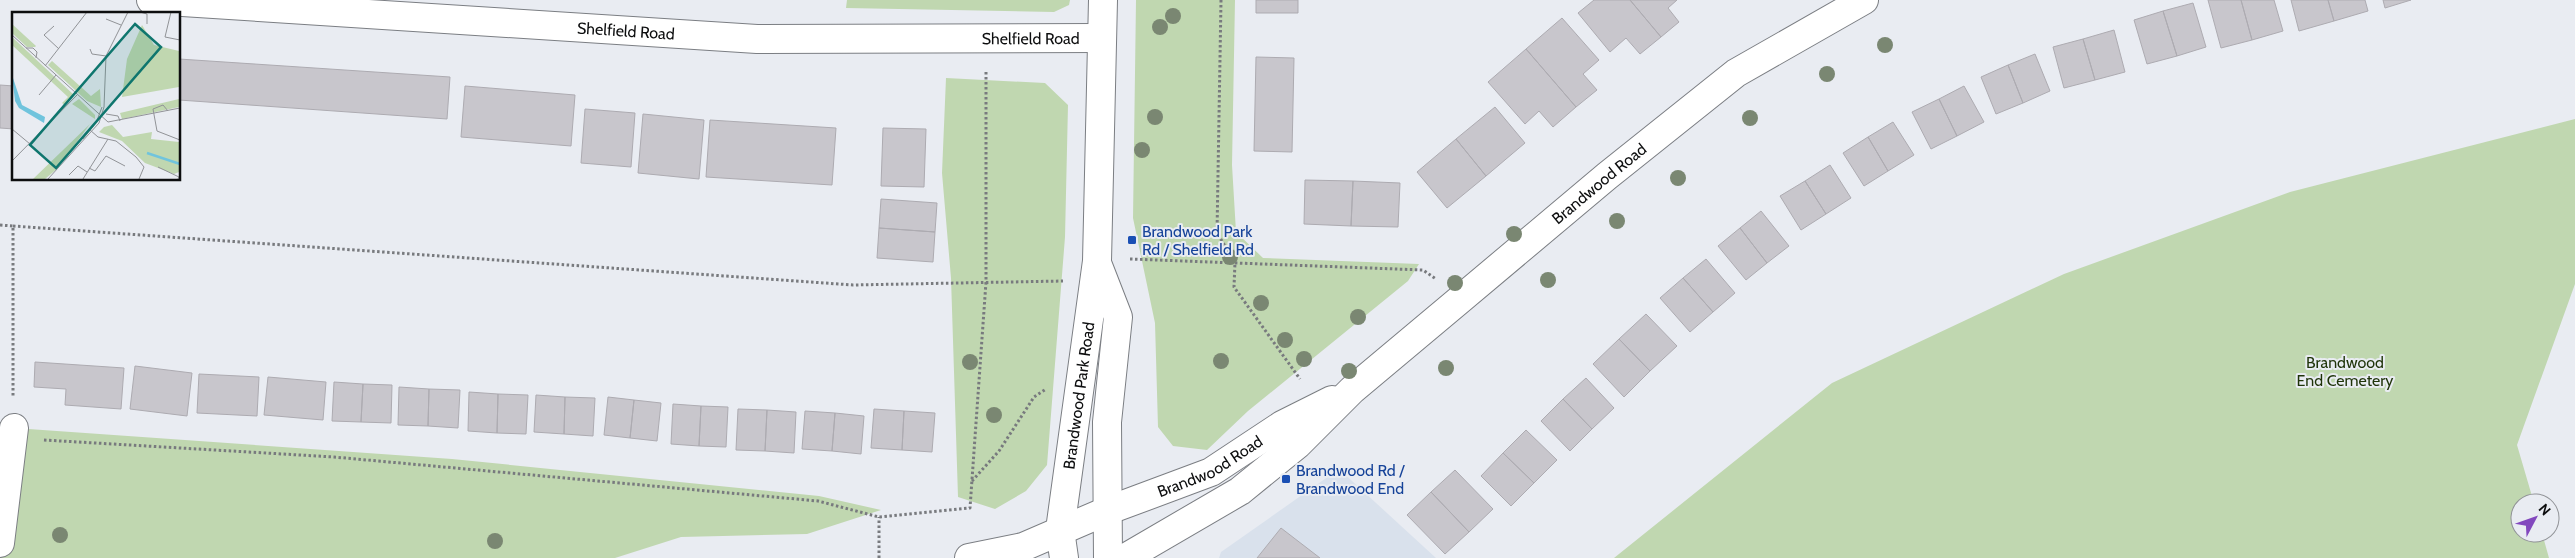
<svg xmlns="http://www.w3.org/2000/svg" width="2575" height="558" font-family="Cabin,sans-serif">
  <rect width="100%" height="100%" fill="#e9ecf2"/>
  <!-- built -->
  <path fill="#d9e1ec" d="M1339,469L1436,558H1219L1221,552Z"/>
  <!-- green -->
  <path fill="#c0d7b0" d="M847,0H1070L1069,5L1054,12L846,8Z
    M1136,0H1235L1232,165L1236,232L1263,258L1419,264L1408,281L1248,411L1207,450L1173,446L1158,427L1155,323L1133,218Z
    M946,78L1045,83L1068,105L1065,237L1047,465L1026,491L995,509L958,497L951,278L942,173Z
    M2575,119V284L2517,445L2534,503H2520V533H2542L2549,558H1614L1832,383L2064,274L2290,192Z
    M0,427L452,459L819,496L881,510L807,534L681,537L615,558H0Z"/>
  <!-- building -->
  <path fill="#c8c6cc" stroke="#adabb1" d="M1256,0H1298V13H1256Z
    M1594,0H1630L1661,37L1640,54L1626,38L1610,52L1578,13Z
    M1630,0H1677L1668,8L1679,22L1661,37Z
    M2208,0H2241L2252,40L2221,48Z
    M2241,0H2274L2283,31L2252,40Z
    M2291,0H2328L2334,21L2299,31Z
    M2328,0H2365L2368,11L2334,21Z
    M2383,0H2411L2385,8Z
    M2193,3L2206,47L2177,56L2163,11Z
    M2163,11L2177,56L2147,64L2134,20Z
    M1562,18L1599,60L1583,74L1597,90L1576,107L1526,49Z
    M2114,30L2125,72L2095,80L2083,39Z
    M2083,39L2095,80L2064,88L2053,47Z
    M1526,49L1576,107L1553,127L1539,111L1525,124L1488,82Z
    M2035,54L2050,91L2023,103L2008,65Z
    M1256,57L1294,58L1292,152L1254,151Z
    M179,59L450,77L447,119L179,100Z
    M2008,65L2023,103L1996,114L1981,77Z
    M0,85L14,86V129L0,128Z
    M465,86L575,95L571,146L461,137Z
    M1964,86L1984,122L1957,136L1939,99Z
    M1939,99L1957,136L1931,149L1912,112Z
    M1495,107L1525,143L1486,176L1456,139Z
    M585,109L635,113L631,167L581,163Z
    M643,114L704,120L699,179L638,173Z
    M710,120L836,128L832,185L706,177Z
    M1893,122L1914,155L1888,171L1868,137Z
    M883,128L926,129L924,187L881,186Z
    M1868,137L1888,171L1864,186L1843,153Z
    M1456,139L1486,176L1447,208L1417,172Z
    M1830,165L1851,198L1826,214L1805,181Z
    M1305,180L1353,181L1351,226L1304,224Z
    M1353,181L1400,183L1398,227L1351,226Z
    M1805,181L1826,214L1801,230L1780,196Z
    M881,199L937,203L935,232L879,228Z
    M1761,211L1789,246L1767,263L1740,228Z
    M879,228L935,232L933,262L877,258Z
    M1740,228L1767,263L1746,280L1718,246Z
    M1706,259L1735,293L1713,312L1683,278Z
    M1683,278L1713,312L1690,332L1660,298Z
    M1646,314L1677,346L1650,371L1619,339Z
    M1619,339L1650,371L1624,397L1593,364Z
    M35,362L124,368L121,409L65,405L66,389L34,387Z
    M135,366L192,373L187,416L130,409Z
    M199,374L259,377L257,416L197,413Z
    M268,377L326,382L323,420L264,415Z
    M1586,378L1614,408L1592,429L1563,399Z
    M334,382L363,384L361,422L332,421Z
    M363,384L392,385L391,423L361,422Z
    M399,387L429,389L428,426L398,425Z
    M429,389L460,390L458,428L428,426Z
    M469,392L498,394L497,433L468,431Z
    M498,394L528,395L526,434L497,433Z
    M536,395L565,397L564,434L534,432Z
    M565,397L595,398L593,436L564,434Z
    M608,397L634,400L630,438L604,435Z
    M1563,399L1592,429L1570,451L1541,421Z
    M634,400L661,403L657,441L630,438Z
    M673,404L701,406L699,446L671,444Z
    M701,406L728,407L726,447L699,446Z
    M738,409L767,410L765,451L736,450Z
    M874,409L904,411L902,450L871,448Z
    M767,410L796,412L794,453L765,451Z
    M805,411L835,413L832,451L802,449Z
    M904,411L935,413L932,452L902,450Z
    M835,413L864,416L861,454L832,451Z
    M1526,430L1557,460L1534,483L1503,453Z
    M1503,453L1534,483L1511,506L1481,476Z
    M1455,470L1493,509L1469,532L1431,492Z
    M1431,492L1469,532L1445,554L1407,515Z
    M1281,528L1320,558H1257Z"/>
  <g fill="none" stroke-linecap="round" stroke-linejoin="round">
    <defs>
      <g id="minor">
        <path id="s1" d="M151,0L757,39L1101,38"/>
        <path d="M1097,263L1118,317L1107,422L1108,558"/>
        <path d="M0,543L14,428"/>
        <path id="s2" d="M969,558L1023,547L1109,510L1211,472L1282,425L1332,400"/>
        <path id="s3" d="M1064,558L1060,530L1097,261L1103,0"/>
        <path id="s4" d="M1125,558L1240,491L1298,444L1352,390L1463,297L1607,176L1736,73L1864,0"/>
      </g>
    </defs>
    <!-- minor casing -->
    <use href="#minor" stroke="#7b7e83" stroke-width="30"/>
    <!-- path -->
    <path stroke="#787a7e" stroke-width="3" stroke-dasharray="2.5 2.5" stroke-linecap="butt" d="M1221,0L1217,233L1235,262L1234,287L1300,379
      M0,225L13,226V397
      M13,226L853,285L1063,281
      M1130,259L1423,270L1436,279
      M44,440L334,457L818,501L879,517L970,508L986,282V71
      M972,481L999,451L1034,397L1046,389
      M879,558V517"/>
    <!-- minor -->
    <use href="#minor" stroke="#fff" stroke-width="28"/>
  </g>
  <!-- trees -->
  <g fill="#7a8772">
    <circle cx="1173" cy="16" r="8"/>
    <circle cx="1160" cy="27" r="8"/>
    <circle cx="1885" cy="45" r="8"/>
    <circle cx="1827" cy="74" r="8"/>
    <circle cx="1155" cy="117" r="8"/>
    <circle cx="1750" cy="118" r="8"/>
    <circle cx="1142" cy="150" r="8"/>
    <circle cx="1678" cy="178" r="8"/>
    <circle cx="1617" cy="221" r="8"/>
    <circle cx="1514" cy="234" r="8"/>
    <circle cx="1230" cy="257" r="8"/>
    <circle cx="1548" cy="280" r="8"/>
    <circle cx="1455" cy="283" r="8"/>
    <circle cx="1261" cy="303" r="8"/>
    <circle cx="1358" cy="317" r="8"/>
    <circle cx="1285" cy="340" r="8"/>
    <circle cx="1304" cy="359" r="8"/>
    <circle cx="1221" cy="361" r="8"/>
    <circle cx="970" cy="362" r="8"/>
    <circle cx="1446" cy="368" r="8"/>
    <circle cx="1349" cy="371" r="8"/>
    <circle cx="994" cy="415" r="8"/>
    <circle cx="60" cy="535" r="8"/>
    <circle cx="495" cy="541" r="8"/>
  </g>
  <!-- markers -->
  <g fill="#1a4fb4" stroke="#e9ecf2" stroke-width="2">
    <rect x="1127" y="235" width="10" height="10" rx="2.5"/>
    <rect x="1281" y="474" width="10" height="10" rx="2.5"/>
  </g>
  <g text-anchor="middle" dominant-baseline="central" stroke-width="4" stroke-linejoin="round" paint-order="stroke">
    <!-- street labels -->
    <g font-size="16" fill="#0d0e0f" stroke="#e9ecf2">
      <text stroke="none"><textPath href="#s1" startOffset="476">Shelfield Road</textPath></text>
      <text stroke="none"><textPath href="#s1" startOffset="881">Shelfield Road</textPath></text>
      <text stroke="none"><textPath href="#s4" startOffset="606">Brandwood Road</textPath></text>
      <text stroke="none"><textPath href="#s3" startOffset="164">Brandwood Park Road</textPath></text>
      <text stroke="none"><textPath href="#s2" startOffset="259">Brandwood Road</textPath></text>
    </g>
    <!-- transit labels -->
    <g font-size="16" fill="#164399" stroke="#e9ecf2" text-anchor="start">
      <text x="1142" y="231">Brandwood Park<tspan x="1142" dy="18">Rd / Shelfield Rd</tspan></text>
      <text x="1296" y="470">Brandwood Rd /<tspan x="1296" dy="18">Brandwood End</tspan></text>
    </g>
    <!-- park labels -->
    <g font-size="16" fill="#1f3409" stroke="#e9ecf2">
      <text x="2345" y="362">Brandwood<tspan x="2345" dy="18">End Cemetery</tspan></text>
    </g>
  </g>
  <!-- overview -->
  <g transform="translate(12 12)">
    <rect width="168" height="168" fill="#e9ecf2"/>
    <path d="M0,12L24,34L23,35H15L0,21ZM130,13L142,33L167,39V75L110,85L115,47ZM0,25L62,83L53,93L50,91L56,85L0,33ZM40,49L79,84L88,77L89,95L75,89L36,53ZM67,87L83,103V107L60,92ZM167,87V95L110,107L108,101ZM78,112L46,156L33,167H21ZM100,113L111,125L140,120L139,127L167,130V160L162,162L133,151L110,129L87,120L92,115Z" fill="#c0d7b0"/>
    <path d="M0,63L10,93L33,105L32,111L7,96L3,89Z" fill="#70c4dd"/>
    <path fill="none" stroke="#70c4dd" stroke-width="2.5" d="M135,141L168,152"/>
    <path fill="none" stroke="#919397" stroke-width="1" d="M128,0L135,2V12M159,0L153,25L168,28M94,7L109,13M42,14L32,23L47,37M0,23L96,110L168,96M14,36H21L25,40L24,46M78,37L80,42L94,44M33,54L75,0M27,83L44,63M156,99L151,93L141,97L145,119L168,128M94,102L106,104L108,109M0,117L18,132M78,118L86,125L104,129L124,145L132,155L127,167M71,127L84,111L90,95M0,149L65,83M146,155L167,165L166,167M77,156L83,159L94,144L113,154M57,163L66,154L75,160M36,167L87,111L92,95L94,44L116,0M71,167L96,127"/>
    <path fill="#0f766e" fill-opacity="0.15" stroke="#0f766e" stroke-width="2.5" d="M123,12L149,35L44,156L18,133Z"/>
    <rect width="168" height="168" fill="none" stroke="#0d0e0f" stroke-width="2.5"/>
  </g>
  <!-- north arrow -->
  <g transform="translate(2535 518) rotate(49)"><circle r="24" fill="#e9ecf2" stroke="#919397"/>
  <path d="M0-4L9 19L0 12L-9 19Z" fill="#8248be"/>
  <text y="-8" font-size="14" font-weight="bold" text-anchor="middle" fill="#0d0e0f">N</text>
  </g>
</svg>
